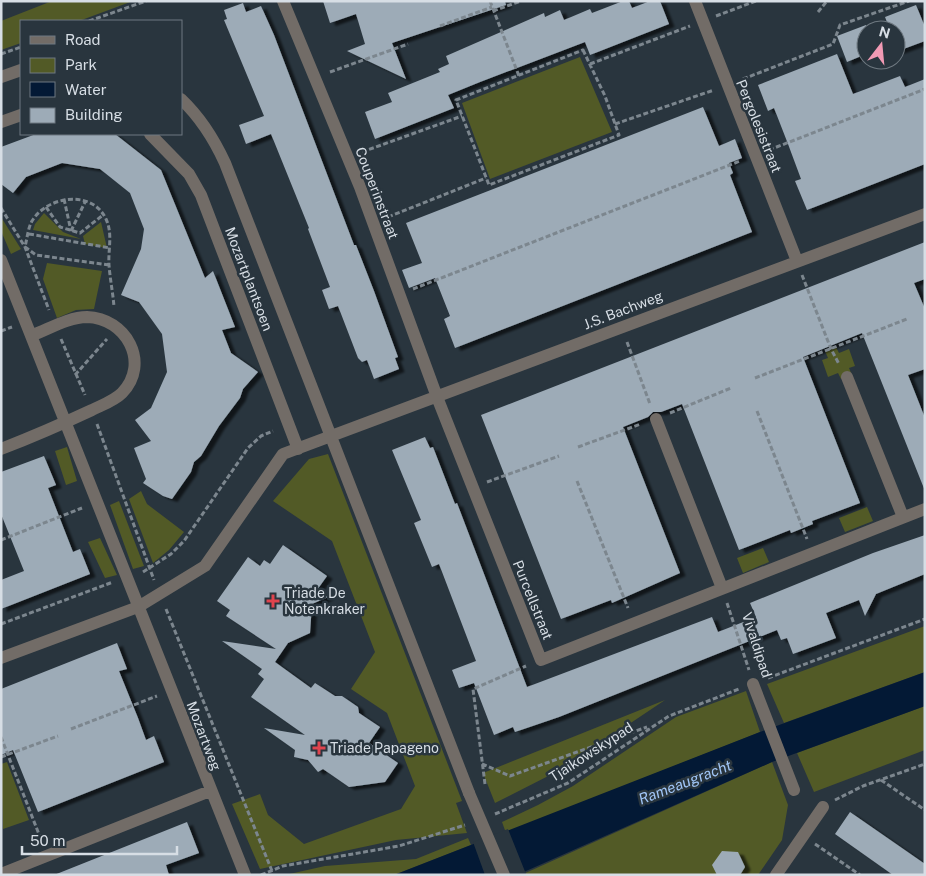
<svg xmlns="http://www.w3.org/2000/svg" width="926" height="876" font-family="'Public Sans',sans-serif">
  <defs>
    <filter id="shadow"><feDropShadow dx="5.5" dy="3" stdDeviation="1" flood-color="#0009"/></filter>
  </defs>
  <rect width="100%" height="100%" fill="#29353e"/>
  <!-- green -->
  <path fill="#525a26" d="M52,1H133L79,21H21V43L1,50V21Z
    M580,57L612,132L490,179L462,103Z
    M44,213L63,232L81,239L33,230L35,224Z
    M1,217L21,249L11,254L1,231Z
    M101,222L107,248L85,244L83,236Z
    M47,263L102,271L94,309L76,310L57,318L43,279Z
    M836,347L839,353L849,349L855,366L849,368L852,375L841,379L838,373L828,377L822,360L828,358L825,351Z
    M67,447L77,481L66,485L55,451Z
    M328,454L462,801L456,803L467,833L396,840L260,869L232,804L260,794L268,815L304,844L401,809L415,786L387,713L351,689L375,652L332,541L273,501L309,459Z
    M141,491L147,504L184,532L169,550L153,563L129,499Z
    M119,501L144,566L133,569L110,505Z
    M867,507L873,521L845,532L839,518Z
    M100,538L117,575L105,578L88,542Z
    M763,548L769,562L743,573L737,558Z
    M925,626V672L784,723L767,684Z
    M746,691L760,732L506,833L502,822L538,805L573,786L676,717Z
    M665,700L562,769L495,803L483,773Z
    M925,706V750L814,792L797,753Z
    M7,762L29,820L3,829L1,764Z
    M772,762L788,805L782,840L758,875H521Z
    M468,838L471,845L394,875H285L325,866L416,859Z"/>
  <!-- water -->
  <path fill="#031935" d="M925,672V706L772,762L517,875H394L760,732Z"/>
  <!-- pier -->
  <path fill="#29353e" d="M508,829L526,874L485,875L473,842Z"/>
  <!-- building -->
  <path fill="#9dabb7" filter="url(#shadow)" d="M323,1H505L506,5L392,43L406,79L347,51L365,44L356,14L330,23Z
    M623,1H629L632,8L650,1H660L669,24L590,55L585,42L480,82L448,95L454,108L375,139L365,112L392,102L388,93L440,72L438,69L449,64L446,56L544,13L545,17L560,10L564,20L590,9L592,13Z
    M243,3L246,12L261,6L274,35L354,245H356L374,291L398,357L395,358L399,369L374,379L367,360L362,362L358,358L338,306L329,309L322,290L330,287L308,229L309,228L271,134L246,144L239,125L264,116L224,20L227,19L224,10Z
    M916,5L925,27V41L898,51L896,30H890L885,17Z
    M866,25V54L847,62L837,36Z
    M837,54L853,94L900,76L905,87L925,79V164L807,210L795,181L801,179L788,144L774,108L768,111L758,85Z
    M703,107L719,146L735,139L742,158L729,163L733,173L730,175L752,232L455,348L444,319L450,316L435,278L409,288L402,270L422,263L406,223Z
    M36,134H115L161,170L205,278L213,271L235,327L222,330L231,353L258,372L243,389L240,398L219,426L201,456L194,462L191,472L172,499L163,496L143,483L146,479L134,448L151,441L135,420L151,408L167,372L162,334L139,302L121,295L141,249L144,229L130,193L100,169L62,163L26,177L13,193L1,184V147Z
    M925,242V279L914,283L925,309V369L908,375L925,418V491L862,333L803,357L860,503L812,521L813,524L791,533L790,530L739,550L682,404L661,412H653L648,417L623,427L680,573L612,603L611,600L561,619L481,415Z
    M425,437L430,448L433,447L455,504L457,503L527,687L712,617L718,632L756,617L750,603L873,553L925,535V574L876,594L865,616L859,600L826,613L836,638L793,654L787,638L781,640L777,630L559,717L515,732L513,727L494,735L474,683L459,688L452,670L476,661L439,564L432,567L414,523L421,520L392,450Z
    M44,456L56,485L48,488L73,552L80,549L90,574L1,609V580L24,571L1,514V472Z
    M283,545L327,576L317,590L328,597L312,604L310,633L288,643L275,662L311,688L315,683L335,696H342L358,707L359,713L380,727L369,743L398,763L385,782L349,787L323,769L318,772L308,760L294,757L295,750L264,728L305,735L251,697L264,679L258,674L262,669L222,641L276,649L226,616L230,610L217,601L248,557L260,566L264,560L270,564Z
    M117,643L127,669L119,671L138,718L146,740L154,736L164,762L38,812L13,750L1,755V689Z
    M850,812L925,864V875H893L835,834Z
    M187,822L199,853L166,865L169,875H54Z
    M722,851L738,852L745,867L740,875H717L712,865Z"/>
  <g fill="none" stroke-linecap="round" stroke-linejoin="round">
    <!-- path -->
    <path stroke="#7c868e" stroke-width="3" stroke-dasharray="5 2.5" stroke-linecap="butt" d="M490,1L519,76
      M493,11L521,1
      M818,12L827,1
      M716,16L756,1
      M89,21L146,1
      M440,26L492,7
      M583,50L605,96L619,135L489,185L456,100Z
      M1,54L21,47
      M590,64L690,26
      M330,72L408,44
      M743,79L833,44L840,25L909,1
      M615,124L714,90
      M769,150L925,89
      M362,152L462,116
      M64,199L71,231
      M46,207L60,227L80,233L103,215
      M1,208L25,247L49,310
      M388,217L486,178
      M71,231L85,202
      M29,234L110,248
      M109,265L36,255L25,247C27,239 28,228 32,221C47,196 92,189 106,219C113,234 108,249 109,265C110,279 113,293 114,307
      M802,275L831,349L839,364
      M413,289L740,161
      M1,331L12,327
      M61,339L85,395
      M627,342L650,404
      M75,375L107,339
      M755,378L907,319
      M757,411L807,539
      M670,413L731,388
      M97,424L154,580
      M578,447L641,424
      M577,481L628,608
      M487,482L559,456
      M1,540L82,508
      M143,572L171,554L184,541L248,448L261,436L273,431
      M727,603L749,670
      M166,609L272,871
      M1,624L113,582
      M768,678L925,619
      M71,729L157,696
      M1,737L42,842
      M1,757L58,736
      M482,764L510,776L647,727
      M881,780L925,810
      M485,784L473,689L526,666
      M835,800L863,786L925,764
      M495,814L568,783L669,716L739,689
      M815,844L860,875
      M261,875L283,866L399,846L465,825"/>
    <!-- minor -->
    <path stroke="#726c67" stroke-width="12" d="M283,1L360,187L437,397L541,660L925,509
      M695,1L797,261
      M1,77L21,70
      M181,99C201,118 214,139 225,163L469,793
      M1,122L21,115
      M150,134L189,174L201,195L298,449
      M1,260L245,875
      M847,377L903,517
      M656,419L722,588
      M1,449C32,437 62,424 92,410C102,405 114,401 122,393C151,363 126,318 87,317C69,317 49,329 33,335
      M1,658L138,607L205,566L283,454L925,214
      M753,684L794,790
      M1,874L210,791
      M776,875L823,807"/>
    <!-- minor-bridge -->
    <path stroke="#726c67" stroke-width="12" d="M469,793L504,875"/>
  </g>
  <!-- markers -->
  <g fill="#e0444e" stroke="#29353e" stroke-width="2">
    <path d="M270.5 593.5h5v5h5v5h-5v5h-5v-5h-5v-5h5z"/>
    <path d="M316.5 740.5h5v5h5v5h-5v5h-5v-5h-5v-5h5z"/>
  </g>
  <g text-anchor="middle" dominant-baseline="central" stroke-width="5" stroke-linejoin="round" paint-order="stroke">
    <!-- street labels -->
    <g font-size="14" fill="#d7dee5" stroke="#29353e">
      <text transform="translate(759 126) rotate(68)">Pergolesistraat</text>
      <text transform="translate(377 193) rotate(69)">Couperinstraat</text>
      <text transform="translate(249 279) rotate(69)">Mozartplantsoen</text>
      <text transform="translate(623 310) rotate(-21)">J.S. Bachweg</text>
      <text transform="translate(533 600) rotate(68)">Purcellstraat</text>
      <text transform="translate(757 645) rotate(72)">Vivaldipad</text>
      <text transform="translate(204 736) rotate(69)">Mozartweg</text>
      <text transform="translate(591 752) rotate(-33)">Tjaikowskypad</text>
    </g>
    <!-- poi labels -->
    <g font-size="14" fill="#d7dee5" stroke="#29353e" text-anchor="start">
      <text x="284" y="593">Triade De<tspan x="284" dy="16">Notenkraker</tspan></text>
      <text x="330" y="748">Triade Papageno</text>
    </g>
    <!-- water labels -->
    <g font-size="15" font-style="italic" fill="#a0c5f6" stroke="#29353e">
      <text transform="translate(685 782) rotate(-21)">Rameaugracht</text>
    </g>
  </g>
  <!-- border -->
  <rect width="926" height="876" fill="none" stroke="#d7dee5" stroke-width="5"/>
  <!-- legend -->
  <rect x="20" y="20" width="162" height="115" fill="#29353e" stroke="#6f7981"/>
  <rect x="30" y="36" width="25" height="8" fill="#726c67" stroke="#6f7981"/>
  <text x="65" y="45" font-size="15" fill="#d7dee5">Road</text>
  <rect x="30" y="58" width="25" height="15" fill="#525a26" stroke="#6f7981"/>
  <text x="65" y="70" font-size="15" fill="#d7dee5">Park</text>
  <rect x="30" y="82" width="25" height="15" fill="#031935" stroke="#6f7981"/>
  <text x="65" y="95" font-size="15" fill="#d7dee5">Water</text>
  <rect x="30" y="108" width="25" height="15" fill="#9dabb7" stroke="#6f7981"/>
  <text x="65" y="120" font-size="15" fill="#d7dee5">Building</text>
  <!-- north arrow -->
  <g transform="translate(881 45) rotate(16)"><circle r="24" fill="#29353e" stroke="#6f7981"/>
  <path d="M0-4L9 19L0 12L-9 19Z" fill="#f19ab4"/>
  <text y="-8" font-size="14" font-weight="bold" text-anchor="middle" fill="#d7dee5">N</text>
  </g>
  <!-- scale -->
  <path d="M22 846v8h155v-8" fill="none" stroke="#d7dee5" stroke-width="2.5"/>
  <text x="30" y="846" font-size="15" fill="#d7dee5" stroke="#29353e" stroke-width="4" paint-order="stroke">50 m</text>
</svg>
